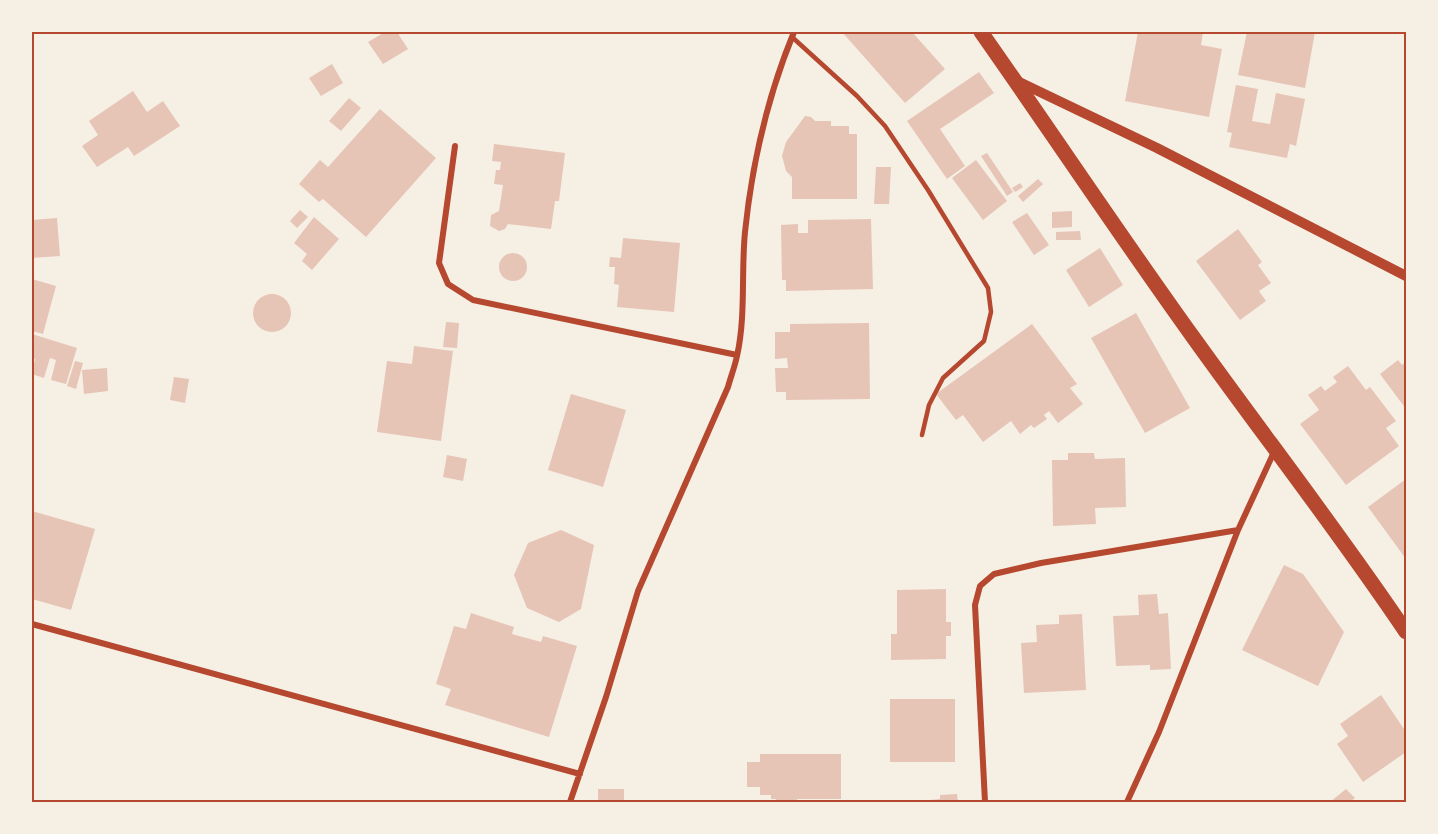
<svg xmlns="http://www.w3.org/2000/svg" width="1438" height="834" font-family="Raleway,sans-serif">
  <rect width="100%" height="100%" fill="#f6efe4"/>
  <!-- building -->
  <path fill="#e6c5b7" d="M385,32H397L408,49L383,64L368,42Z
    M842,32H912L945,69L905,103Z
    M1138,32H1203L1201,45L1222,49L1209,117L1125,101Z
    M1247,32H1315L1305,88L1238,75Z
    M332,64L343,83L321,96L309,78Z
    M979,72L994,93L940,129L965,166L947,179L907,121Z
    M1236,85L1258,89L1252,121L1270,124L1276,93L1305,99L1296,146L1290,144L1287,158L1229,147L1232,133L1227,132Z
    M133,91L147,112L163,101L180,126L134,156L128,147L97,167L82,146L98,135L89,121Z
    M349,98L361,108L341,131L329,121Z
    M380,109L436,158L366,237L323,199L319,202L299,184L320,160L328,167Z
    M805,116L811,117L815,121H831V126H849V134H857V199H792V177L786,171L782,156L786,142Z
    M494,144L565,153L559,201H555L551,229L508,224L505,229L499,231L490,226L491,215L499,211L503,185L494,184L496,170H500L501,162L492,161Z
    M987,153L1013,192L1007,196L981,156Z
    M976,160L1007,201L983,220L952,178Z
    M876,167H891L889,204H874Z
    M1038,179L1043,184L1023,202L1018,196Z
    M1020,183L1023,187L1015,192L1012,188Z
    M300,210L308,217L297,228L290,221Z
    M1072,211V227L1052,228V212Z
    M1027,213L1049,245L1034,255L1012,222Z
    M314,217L339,239L312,270L302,261L307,254L294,243Z
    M57,218L60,256L32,258V220Z
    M871,219L873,289L786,291V280H782L781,225L798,224V233H808V220Z
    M1238,229L1262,262L1258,265L1271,283L1259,291L1266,301L1240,320L1196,261Z
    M1080,231L1081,240H1056V232Z
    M623,238L680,243L674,312L617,307L619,285L614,284L615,267H609L610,257L621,258Z
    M1100,248L1123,285L1089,307L1066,270Z
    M499 267a14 14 0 1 1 28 0a14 14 0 1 1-28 0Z
    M32,279L56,286L43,334L32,331Z
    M253 313a19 19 0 1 1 38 0a19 19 0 1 1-38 0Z
    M1136,313L1190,408L1145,433L1091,338Z
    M446,322L459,323L457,348L443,347Z
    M869,323L870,399L786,400V392H776L775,368H788L787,358L775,359V332H790V324Z
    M1032,324L1077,384L1070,388L1083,404L1058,423L1049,411L1044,415L1047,419L1034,428L1031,425L1020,434L1011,421L983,442L963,415L956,420L936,394Z
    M32,334L77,348L66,384L51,380L56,360L50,358L44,378L32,374L35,359L32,358Z
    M414,346L453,351L441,441L377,432L387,361L412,364Z
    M1398,360L1402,365L1406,361V409L1380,374Z
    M75,361L83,363L76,389L67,386Z
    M1348,366L1366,390L1370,387L1396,421L1386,428L1399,446L1346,485L1300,424L1319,410L1308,395L1321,386L1325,391L1337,382L1333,377Z
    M107,368L108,391L84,394L82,370Z
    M174,377L189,379L185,403L170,400Z
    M571,394L626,410L603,487L548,470Z
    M1068,453H1094L1095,459L1125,458L1126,507L1095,508L1096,524L1053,526L1052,460H1068Z
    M447,455L467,459L463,481L443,477Z
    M1406,479V559L1368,507Z
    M32,511L95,529L71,610L32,599Z
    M561,530L594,545L581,609L559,622L527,608L514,575L528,543Z
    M1284,565L1303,574L1344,632L1318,686L1242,650Z
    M946,589V622H951V636H946V659L891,660V634H897V590Z
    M1157,594L1159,614L1168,613L1171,669L1150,670V665L1116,666L1113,616L1139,615L1138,595Z
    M471,613L514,627L512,634L541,642L543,636L577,646L549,737L445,705L451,689L436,684L454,626L466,629Z
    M1082,614L1086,690L1024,693L1021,643L1037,642L1036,625L1059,624V615Z
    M1381,695L1406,732V752L1363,782L1337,744L1348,736L1340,724Z
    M890,699H955V762H890Z
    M760,754H841V799H797V802H776V799H771V795H760V787H747V762H760Z
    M598,789H624V802H598Z
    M1346,789L1355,798L1350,802H1330Z
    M957,794L958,802H920V801L940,799V795Z"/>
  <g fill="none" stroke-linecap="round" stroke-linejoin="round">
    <!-- service -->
    <path stroke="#b5482f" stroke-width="4.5" d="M792,37L857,96L885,126L928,190L988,288L991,312L984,341L943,378L929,405L922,435"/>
    <!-- minor -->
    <path stroke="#b5482f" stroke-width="6" d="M455,146L439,263L448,284L473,300L737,355
      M32,624L580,774
      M570,802L606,697L638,591L728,387C731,376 735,366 737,356C746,316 741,273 745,232C752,164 768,95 794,32
      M985,802L975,605L980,586L994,574L1041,563L1238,530
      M1127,802L1159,732L1238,530L1274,452"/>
    <!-- tertiary -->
    <path stroke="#b5482f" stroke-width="10" d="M1015,80L1157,148L1406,276"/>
    <!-- primary -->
    <path stroke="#b5482f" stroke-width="15" d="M981,32C1052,133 1121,237 1193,337C1264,436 1338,531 1406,632"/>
  </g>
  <!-- border -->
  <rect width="1438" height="834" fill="none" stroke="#f6efe4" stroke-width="66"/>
  <rect x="33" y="33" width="1372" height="768" fill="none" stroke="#b5482f" stroke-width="2"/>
</svg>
